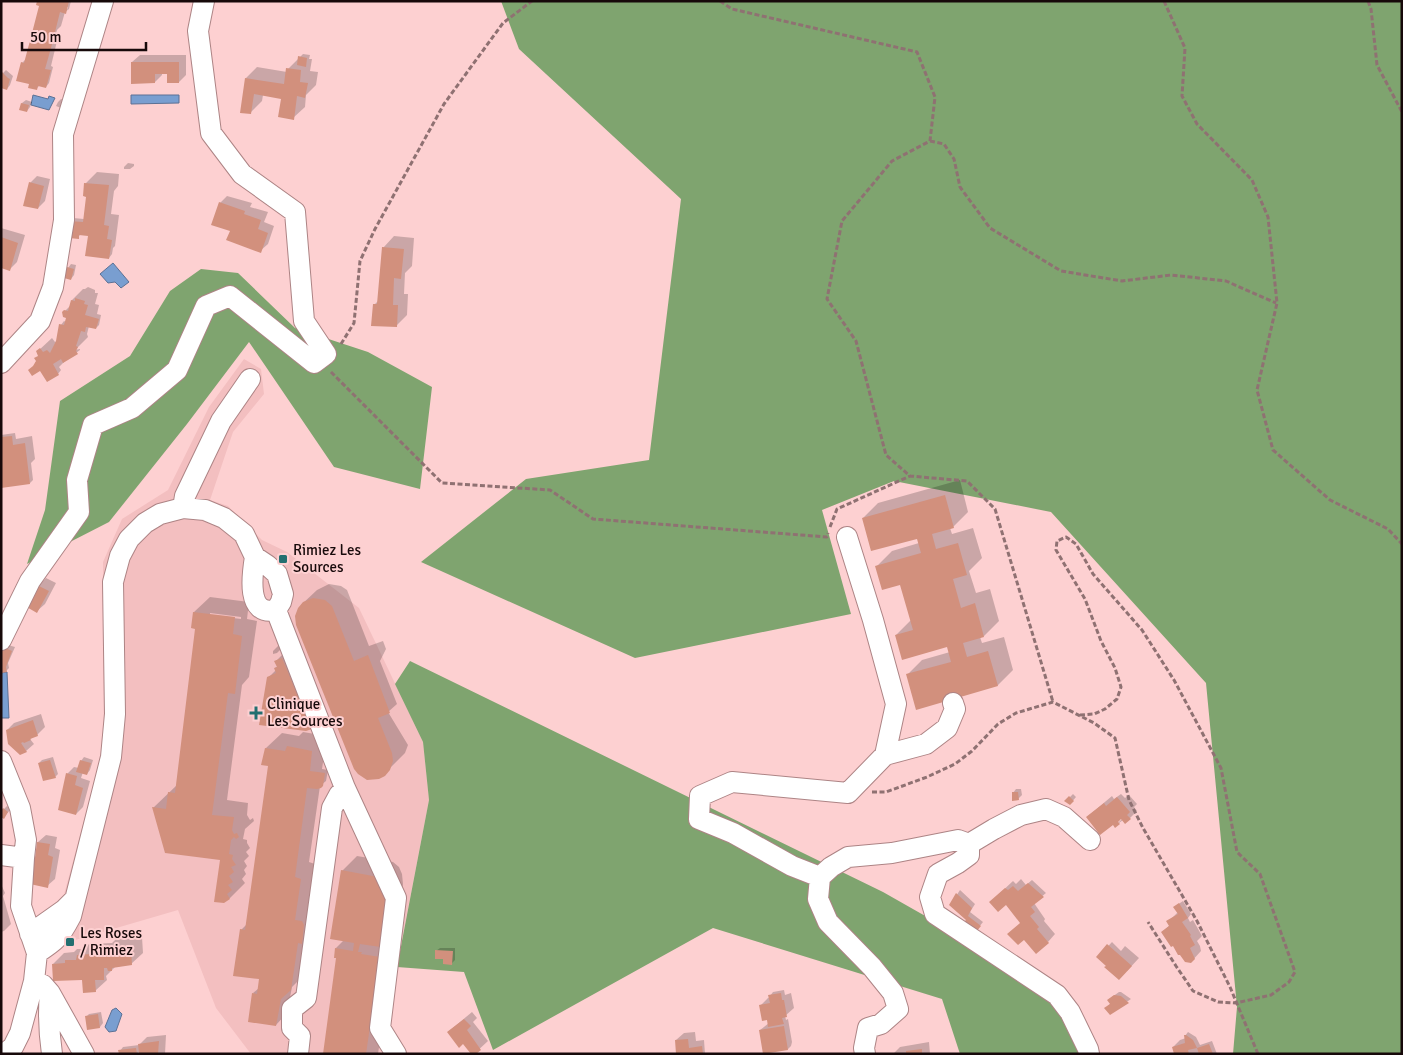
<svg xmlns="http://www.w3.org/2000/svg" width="1403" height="1055" font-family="Signika,sans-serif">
  <rect width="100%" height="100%" fill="#fdd0d1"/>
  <!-- built -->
  <path fill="#f3bfc0" d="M244,359L261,369L264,394L233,432L210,500L228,506L262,540L287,552L359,608L423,742L429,800L380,1054H251L216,1008L178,910L65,943L62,902L104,747L103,562L122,519L168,490L209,407Z"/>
  <!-- forest -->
  <path fill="#7fa46f" d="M501,1H1402V1054H1233L1237,1007L1206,683L1051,512L894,481L822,510L851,614L635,658L421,562L526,479L649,460L681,199L519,49Z
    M201,269L238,273L295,328L368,352L432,387L420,489L334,467L249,342L187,424L109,522L27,564L45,510L60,401L130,356L170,291Z
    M410,661L883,892L927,917L1068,1012L1080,1054H960L942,999L713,928L493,1050L464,972L397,967L429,800L423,742L395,684Z"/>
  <!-- water -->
  <path fill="#799ed0" stroke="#5c7195" d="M33,95L48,99L49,96L55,98L49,110L31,105Z
    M131,95H179V103L131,104Z
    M113,263L129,282L121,288L115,282L108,283L100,274Z
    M7,672L9,718H1V673Z
    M116,1008L122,1014L116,1031L109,1032L105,1027L112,1010Z"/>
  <!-- shadow -->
  <path fill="#0003" fill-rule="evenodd" d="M39,1H71L69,9L65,12L61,26L57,30L54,40L57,41L51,66L53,67L49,83L46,87L40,85L36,89L22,63L26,59L32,38L36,33L40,7ZM49,2L68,7L67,10Z
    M303,54L310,55L309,59H312L310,71L318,72L316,85L306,95L305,107L293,118L283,98L263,95L262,101L250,113L246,78L257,67L287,72L288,69Z
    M140,55H186V75L179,82L168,73H162V75L155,82L132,62Z
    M6,70L13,76L10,85L7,89L1,87L3,73Z
    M61,99L65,100L61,108L56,106L58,102Z
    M26,100L32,102L30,107L27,111L21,109L22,103Z
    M128,163L134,164V166L130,169H124V167Z
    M97,172L119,174L118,186L114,191L111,214L119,215L115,246L113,248L112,254L109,258L89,235L81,234L78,237L73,218L84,219L87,196L85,184Z
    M37,176L50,179L45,201L38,208L30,183Z
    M227,196L252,203L250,207L268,212L264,222L274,226L268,244L260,251L231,230L220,203Z
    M1,228L25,235L17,262L10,269L1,266Z
    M394,236L414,238L412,266L405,273L404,294H408L407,315L396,326L374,305L379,300L383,248Z
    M71,264L76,265L74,275L71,279L68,268Z
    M88,287L95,290V293H98L95,304L99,305L97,314L101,315L99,325L96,328L89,326L87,334L88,337L75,350L80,349V350L66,360L59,367L61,370L58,374L41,369L34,366L39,355L38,351L52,338L55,342L57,341L61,325L64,321L66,322L67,317L63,313L71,305L72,300L83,289H85Z
    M15,433L16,439L32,436L35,459L31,463L33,480L30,483L1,487V435Z
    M960,480L968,512L953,527L950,528L952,534L973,528L982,558L969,571L976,593L990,589L999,621L984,636L980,637L982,643L1004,637L1013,670L998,685L917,708L907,675L922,660L950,652L948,646L896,635L911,620L901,583L877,566L892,551L919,543L918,537L863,518L878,503Z
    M46,578L56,583L45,604L37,611L38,586Z
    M329,584L341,586L347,590L369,646L383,641L386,649L380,661L397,704L388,712L408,745L405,753L382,776L301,605L317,590Z
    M210,597L249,602L247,619L257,621L249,677L242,685L227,800L248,803L247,815L250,820L253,818L254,821L245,829L243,839L247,840V843L250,848L246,852L249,856L244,861L247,866L244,870L246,874L242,879L245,883L230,898L224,902L221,859L153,808L177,785L197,628L194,612ZM210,613L241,617V619L210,615Z
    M8,645L15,647L8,663L9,668L6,671L1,655Z
    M278,646H280L281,649L277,653L273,654V651Z
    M287,650L312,728L268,678L276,670L275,668L278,666L276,661Z
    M41,714L45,727L37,735L30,739L34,744L26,751L7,730L14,723Z
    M303,732L327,736L322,769L328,770L326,781L320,786L309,862L315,864L302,977L292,987L287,1013L276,1025L253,993L259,988L260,978L241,930L248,923L269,765L266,748L282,733L299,736Z
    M53,757L58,774L55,777L39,763L42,760Z
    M84,757L93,760L90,770L87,774L83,772L81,778L90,781L83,807L76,814L67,774L74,767L79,768L81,761Z
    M1016,789H1021L1022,795L1018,799L1013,793Z
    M1073,794L1076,797L1070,804L1066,801Z
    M1121,794L1125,798L1129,795L1137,804L1134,807L1137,811L1130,818L1123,820L1115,826L1123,818L1087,817L1112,796L1114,799Z
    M7,806L11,809L4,817V809Z
    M46,835L57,837L55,848L60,850L55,879L47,886L34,859L36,856L38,842Z
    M357,856L393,862L399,867L402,874L403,884L378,1054H324L338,957L336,948L344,940L342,871Z
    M1021,879L1026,885L1032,880L1046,893L1034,903L1045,919L1044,921L1055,934L1048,942L1021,922L998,895L1013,881L1016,884Z
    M1,884L5,893L3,896L11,924L4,931L1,932Z
    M960,890L975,904L970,912L983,922L979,927L967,920L951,904Z
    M1183,901L1191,914L1188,918L1190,922L1193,920L1202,936L1197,941L1200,946L1201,951L1191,962L1162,932L1170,925L1168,922L1178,912L1174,907Z
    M142,937L143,953L131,964L115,967L106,976L107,980L95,991L83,979L53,964L64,953L74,952L77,949H84L89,944L112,943L117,938Z
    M1112,942L1121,951L1125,946L1139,958L1127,971L1108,965L1098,957Z
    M440,948H455V960L452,963L436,951Z
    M784,990L785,995L791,993L794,1008L785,1016L786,1020L788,1019L792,1042L791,1046L788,1049L764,1053L760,1030L769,1023L761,1005L768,998L770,997V996L773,992Z
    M1119,992H1121L1131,999L1110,1013L1106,1008L1111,1003L1112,997Z
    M101,1012L103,1023L100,1027L88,1028L86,1017L89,1014Z
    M472,1012L477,1018L473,1022L488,1041L474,1054L463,1042L448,1032Z
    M695,1032L696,1041L704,1040L705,1054H677L676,1040L684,1033Z
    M1188,1032L1196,1037L1200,1045L1212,1041L1217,1054H1175L1173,1047L1180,1040L1186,1038L1185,1036Z
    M166,1035L165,1054H146V1051H140L137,1054H120V1051L123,1047L139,1045L147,1037Z
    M929,1042L930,1054H893L900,1047Z"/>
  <!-- building -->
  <path fill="#d2907d" d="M37,1H69L66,14L60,12L51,48L45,69L51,70L46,88L38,86L37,90L28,88L29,84L16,81L21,62L24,63L31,37L43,41L44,37L32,33L39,6L36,5Z
    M298,56L307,58L306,67L297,65Z
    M131,62H179V83H167V74H155V83L131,84Z
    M286,68L301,70L300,82L308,83L305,98L297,96L294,120L278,117L281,99L254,94L251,114L240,113L245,78L284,84Z
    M2,72L8,78L10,79L7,90L1,88Z
    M21,103L29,105L27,112L19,110Z
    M29,182L44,186L38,209L23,206Z
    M84,183L109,185L104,225L109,226L107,239L112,240L109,259L85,256L88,236L79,235V239L69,238V221L83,222L86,197L83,196Z
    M219,202L245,211L244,214L261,220L258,229L268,233L261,253L226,240L230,231L211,225Z
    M1,237L18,243L10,271L1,268Z
    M382,247L404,249L401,279L394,278L393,305H398L397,327L371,326L373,304H377Z
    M67,267L74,269L71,280L64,278Z
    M75,298L85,301L84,304L88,305L85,315L99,319L96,329L86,327L85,332L81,331L76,346L78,347L76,351L78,354L63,363L61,359L53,364L59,375L47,382L40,371L32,376L28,370L33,366L36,361L34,358L38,356L36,351L40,348L43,352L47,350L50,353L56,341L59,324L64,325L66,318L63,317L62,312L64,310L68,311L71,300L75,301Z
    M12,436L13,445L25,443L30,484L1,488V437Z
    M945,495L954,528L932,534L936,549L958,543L967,575L953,579L961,608L975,603L984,637L963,643L967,657L988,651L998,686L916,710L906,674L951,662L947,647L902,660L895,635L913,630L900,585L882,590L875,566L921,553L917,539L871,551L862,518Z
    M37,585L49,591L37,613L25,606Z
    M313,598L325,600L332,606L354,661L368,655L390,713L378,718L392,753L393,761L390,770L385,776L379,779L367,780L358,774L354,769L296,625L295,616L298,608L303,602Z
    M193,612L235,617L233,634L242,636L235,694L228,693L212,815L234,817L232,830L234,834L237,833L239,837L236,839L234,837L231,840L229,854L233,855L232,859L236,865L231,867L234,872L229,876L233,882L228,885L232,890L227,894L230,899L224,903L214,902L220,860L165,853L152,807L166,809L168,792L175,793L195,629L191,628Z
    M3,647L12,651L6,667L7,672L1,673V652Z
    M282,658L312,729L306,731L259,725L267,677L276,673L274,668L277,667L274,661Z
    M33,720L38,736L30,739L31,740L24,743L23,742L21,743L27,752L20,755L8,744L6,730Z
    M287,746L312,751L310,771L325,773L323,786L321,788L317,789L307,788L295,877L301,879L295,920L302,921L304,925L302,944L298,943L291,990L281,999L276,1026L248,1022L252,993L257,994L259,979L233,976L240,929L245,930L268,766L261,765L265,748L285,751Z
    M50,760L56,778L43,781L38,763Z
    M80,760L91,763L87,775L76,772Z
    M66,773L77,776L75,785L83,788L76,815L58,810Z
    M1012,792H1018L1019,800L1012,801Z
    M1069,796L1074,801L1070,805L1064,801Z
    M1117,797L1130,812L1127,815L1131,819L1125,824L1121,819L1118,822L1120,824L1115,828L1113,825L1100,835L1086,817L1104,803L1106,806Z
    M3,808L8,812L4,819L1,817V811Z
    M37,842L50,844L48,855L53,857L48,888L30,884L32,858H35Z
    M341,870L378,877L388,890L381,947L360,944L358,952H362L361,954L380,957L366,1054H323L336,958H334L335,948L353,951L354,943L330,939Z
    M1028,883L1044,897L1031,907L1035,912L1030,916L1039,927L1037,929L1049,943L1036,954L1024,940L1018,945L1007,934L1020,923L1006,905L998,912L989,902L1005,888L1008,890L1013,886L1018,891Z
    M956,893L972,908L968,916L981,926L976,932L964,922L966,920L949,905Z
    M1179,903L1188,918L1182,922L1191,935L1190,936L1195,945L1190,948L1195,959L1191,963L1185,962L1180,955H1178L1173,946L1171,947L1161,932L1169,926L1166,921L1178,914L1173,907Z
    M1107,944L1132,966L1119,980L1104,967L1106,966L1096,957Z
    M131,948L132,965L112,968V971H108L107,968H104V980H95L96,992L83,993L82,980L53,981L52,964L65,963V960H76L77,955L105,953V949Z
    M435,950L453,951L452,965L443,964V959H435Z
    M781,993L782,1000H784L787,1017L782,1018L784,1024L768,1027L767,1020L762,1021L759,1005L770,1003L768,995Z
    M1114,995L1121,996L1129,1003L1110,1015L1104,1008L1110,1004L1107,1000Z
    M98,1014L100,1028L87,1030L85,1016Z
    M464,1019L471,1026L467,1030L481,1050L476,1054H471L463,1044L459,1048L447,1032Z
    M784,1026L788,1050L763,1054L759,1030Z
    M1184,1035H1186L1193,1040L1197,1048L1209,1044L1213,1054H1199L1197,1048L1188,1050L1189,1054H1174L1172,1047L1185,1043Z
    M688,1039L689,1048L702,1046L703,1054H676L675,1040Z
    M159,1041L158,1054L139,1053L138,1044Z
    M136,1048L137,1054H119L118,1050Z
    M922,1049V1054H906V1051Z"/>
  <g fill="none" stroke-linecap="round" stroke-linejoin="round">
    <defs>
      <path id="minor" d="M1,363L40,321L53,287L64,220L63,134L103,1
        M183,508L185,496L221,421L250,379
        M276,610L345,788L396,898L380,1028L396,1054
        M1,640L30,581L79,512L77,480L93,425L132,408L177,370L206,306L230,296L314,363L326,354L304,321L295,212L242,174L211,133L198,31L204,1
        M885,755L926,744L947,728L955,709L953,703
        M1,761L20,808L26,840L24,858L21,906L37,953L34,981L20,1033L13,1047L4,1054
        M969,844V855L958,863L938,874L930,897L935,914L1057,995L1070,1012L1088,1049L1089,1054
        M969,844L994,829L1021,815L1046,809L1064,817L1090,840
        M1,855L24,858
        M820,877L792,866L733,833L699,819L700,796L732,782L848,793L885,755L896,704L873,620L847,537
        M30,934L64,910L75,899
        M37,953C57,940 60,937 71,916L111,757L115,714L113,582L120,556L129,539L145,523L160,514L183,508L205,510L224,518L244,534L255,557L267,565L277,574L283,594L281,602L276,610C246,617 252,575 255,557
        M34,981L43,985L50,993L84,1054
        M50,993C48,1014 49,1033 52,1054
        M298,1054L300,1036L292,1028V1009L306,998L332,808L339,795L345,788
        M865,1054L864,1048L868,1028L881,1024L898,1009L893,993L872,967L828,922L818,899L820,877L831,867L848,857L892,853L958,840L969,844"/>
    </defs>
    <!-- minor casing -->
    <use href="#minor" stroke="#ad8485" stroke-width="22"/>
    <!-- path -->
    <path stroke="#8f7172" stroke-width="3" stroke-dasharray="5 2.5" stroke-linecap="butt" d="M720,1L732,9L917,52L935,97L930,141L892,161L842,221L827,299L856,341L886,455L910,476L967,481L995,509L1053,702
      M1164,1L1185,48L1182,96L1197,124L1252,180L1268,217L1277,303L1257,390L1273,450L1330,500L1388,529L1402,544
      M1368,1L1371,9L1377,65L1402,112
      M930,141L944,144L954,159L960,187L990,228L1061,271L1122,281L1171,275L1226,281L1276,303
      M341,344L354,323L360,261L375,229L444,104L503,23L532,1
      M331,372L442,483L550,490L593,519L827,537L828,533
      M830,527L837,509L910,476
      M1080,715L1094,714L1105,709L1117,699L1121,687L1115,668L1101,641L1085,599L1056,550L1057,541L1066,537L1076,544L1093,574L1142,630L1174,680L1221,768L1237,852L1260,874L1295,972L1289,982L1271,995L1236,1003L1218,1002L1193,991L1176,966L1148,922
      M872,792H886L927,777L955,764L972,751L998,724L1016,713L1053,702L1094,723L1115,738L1129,800L1143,828L1197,921L1230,987L1258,1054"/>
    <!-- minor -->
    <use href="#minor" stroke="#fff" stroke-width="20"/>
  </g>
  <!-- markers -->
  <g fill="#236f70" stroke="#fdd0d1" stroke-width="2">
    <rect x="278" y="554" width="10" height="10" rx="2.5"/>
    <path d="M253.5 705.5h5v5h5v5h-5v5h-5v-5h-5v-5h5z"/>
    <rect x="65" y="937" width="10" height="10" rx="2.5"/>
  </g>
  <g text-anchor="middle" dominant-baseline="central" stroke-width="4" stroke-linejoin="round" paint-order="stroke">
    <!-- poi labels -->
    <g font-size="15" fill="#17090a" stroke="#fdd0d1" text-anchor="start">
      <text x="293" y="550">Rimiez Les<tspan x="293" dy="17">Sources</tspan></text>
      <text x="267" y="704">Clinique<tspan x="267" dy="17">Les Sources</tspan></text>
      <text x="80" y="933">Les Roses<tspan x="80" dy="17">/ Rimiez</tspan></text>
    </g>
  </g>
  <!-- border -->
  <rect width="1403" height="1055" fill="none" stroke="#17090a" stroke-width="5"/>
  <!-- scale -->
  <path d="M22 42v8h124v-8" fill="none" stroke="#17090a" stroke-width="2.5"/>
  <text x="30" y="42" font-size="15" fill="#17090a" stroke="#fdd0d1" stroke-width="4" paint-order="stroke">50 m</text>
</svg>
